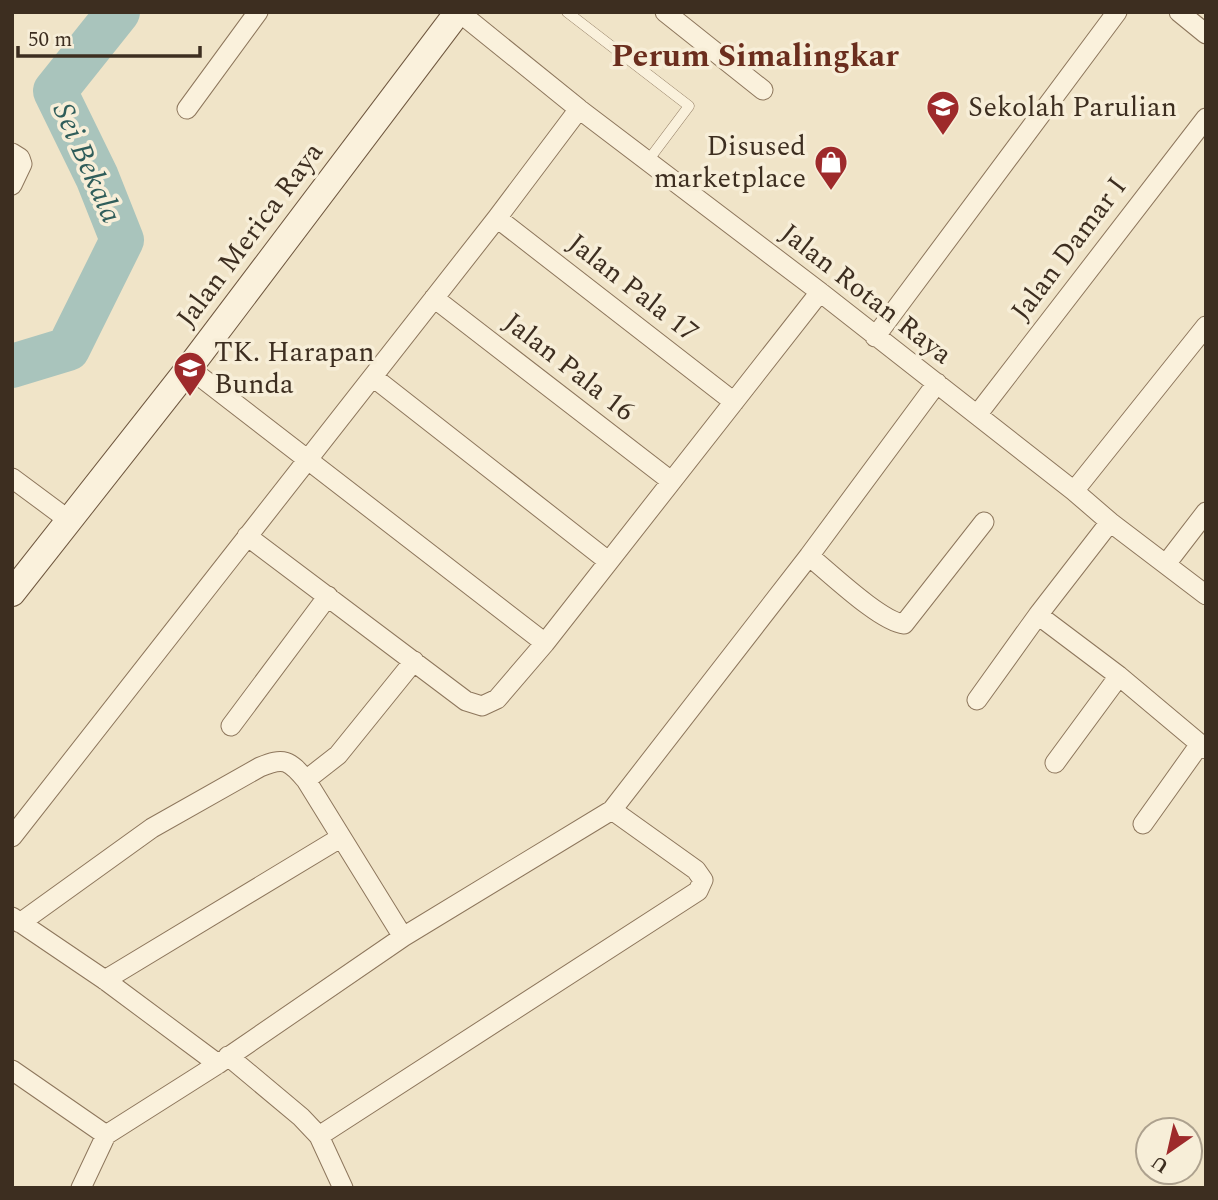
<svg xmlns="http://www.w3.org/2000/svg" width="1218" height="1200" font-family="Spectral,serif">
  <rect width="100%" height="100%" fill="#f0e4c8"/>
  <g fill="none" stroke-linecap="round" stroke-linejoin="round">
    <!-- river -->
    <path stroke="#a9c4bc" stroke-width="44" d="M12,366L68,349L122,240L97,177L55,91L118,12"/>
    <defs>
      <path id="lane" d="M567,12L689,106L647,162"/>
      <path id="street" d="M459,12L579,109L820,292L1074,491L1110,522L1206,595
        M665,12L763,90
        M1179,12L1206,34
        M187,109L258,12
        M12,153L20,158L22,164L12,185
        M497,218L734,402
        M434,298L671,481
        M875,337L1117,12
        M189,368L545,643
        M373,377L608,561
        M977,415L1206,118
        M12,478L70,521
        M1074,491L1206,326
        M247,536L466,701L482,706L497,699L545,643L820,292
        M809,556C830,573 881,622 904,624L984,522
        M1166,564L1206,512
        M1038,615L1119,676L1206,749
        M977,700L1038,615L1110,522
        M231,726L328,596
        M1055,763L1119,676
        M306,780L338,755L414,661
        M1143,824L1200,744
        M12,837L497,218L579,109
        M12,917L105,980L218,1064
        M20,923L152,828L260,767C284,757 289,760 306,780L403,937
        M105,980L340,838
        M228,1056L301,1117L319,1136L343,1188
        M12,1070L106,1135L218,1064L403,937L612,810L809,556L937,383
        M319,1136L698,891L703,880L696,870L612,810
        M81,1188L106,1135"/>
      <path id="secondary" d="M12,593L189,368L458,12"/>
    </defs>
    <!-- lane casing -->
    <use href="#lane" stroke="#8d765c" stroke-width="11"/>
    <!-- street casing -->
    <use href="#street" stroke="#8d765c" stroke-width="21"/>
    <!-- secondary casing -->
    <use href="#secondary" stroke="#6f573f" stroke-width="28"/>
    <!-- lane -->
    <use href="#lane" stroke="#faf1dc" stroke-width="10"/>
    <!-- street -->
    <use href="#street" stroke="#faf1dc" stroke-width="19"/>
    <!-- secondary -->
    <use href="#secondary" stroke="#faf1dc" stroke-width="26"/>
  </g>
  <!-- icons -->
  <defs>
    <symbol id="school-pin" viewBox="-11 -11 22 30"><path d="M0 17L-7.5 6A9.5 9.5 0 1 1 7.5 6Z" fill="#9e2a2b" stroke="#f7eed8"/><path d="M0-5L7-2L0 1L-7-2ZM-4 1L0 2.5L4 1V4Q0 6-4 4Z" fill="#fff"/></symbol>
    <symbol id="shop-pin" viewBox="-11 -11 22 30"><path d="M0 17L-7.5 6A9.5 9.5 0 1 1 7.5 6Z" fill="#9e2a2b" stroke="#f7eed8"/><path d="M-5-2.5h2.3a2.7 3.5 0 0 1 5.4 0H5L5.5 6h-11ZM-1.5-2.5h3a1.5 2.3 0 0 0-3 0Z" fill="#fff"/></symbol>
  </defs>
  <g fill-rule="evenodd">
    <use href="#school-pin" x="924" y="88" width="38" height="52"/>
    <use href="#shop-pin" x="812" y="143" width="38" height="52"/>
    <use href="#school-pin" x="171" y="349" width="38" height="52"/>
  </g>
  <g text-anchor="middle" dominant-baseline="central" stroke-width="7" stroke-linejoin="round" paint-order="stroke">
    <!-- poi labels -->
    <g font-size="28" fill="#3d2e20" stroke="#f7eed8" text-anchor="start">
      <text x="968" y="107">Sekolah Parulian</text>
      <text x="806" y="146" text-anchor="end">Disused<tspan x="806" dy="32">marketplace</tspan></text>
      <text x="214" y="352">TK. Harapan<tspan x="214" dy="32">Bunda</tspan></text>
    </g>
    <!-- street labels -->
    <g font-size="28" fill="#3d2e20" stroke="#f7eed8">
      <text transform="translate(250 235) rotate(-53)">Jalan Merica Raya</text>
      <text transform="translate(1069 249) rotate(-53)">Jalan Damar I</text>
      <text transform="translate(633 288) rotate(38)">Jalan Pala 17</text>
      <text transform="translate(866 294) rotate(38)">Jalan Rotan Raya</text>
      <text transform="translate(569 367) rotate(38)">Jalan Pala 16</text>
    </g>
    <!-- water labels -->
    <g font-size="30" font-style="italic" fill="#2f5d5a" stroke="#f7eed8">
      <text transform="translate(87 163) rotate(66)">Sei Bekala</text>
    </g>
    <!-- quarter labels -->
    <g font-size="32" font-weight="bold" fill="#6b2e1e" stroke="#f7eed8">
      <text x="755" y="56">Perum Simalingkar</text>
    </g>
  </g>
  <!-- border -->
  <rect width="1218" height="1200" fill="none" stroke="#3d2e20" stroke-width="28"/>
  <!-- north arrow -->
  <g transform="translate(1169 1151) rotate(214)"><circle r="33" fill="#f7eed8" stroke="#ada18e" stroke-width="2"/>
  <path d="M0-5L12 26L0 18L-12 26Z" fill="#9e2a2b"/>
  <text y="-10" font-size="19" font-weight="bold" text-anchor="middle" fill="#3d2e20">U</text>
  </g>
  <!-- scale -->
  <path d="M18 46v10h182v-10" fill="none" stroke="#3d2e20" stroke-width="3.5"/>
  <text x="28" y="46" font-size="21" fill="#3d2e20" stroke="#f7eed8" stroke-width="5" paint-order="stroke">50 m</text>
</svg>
